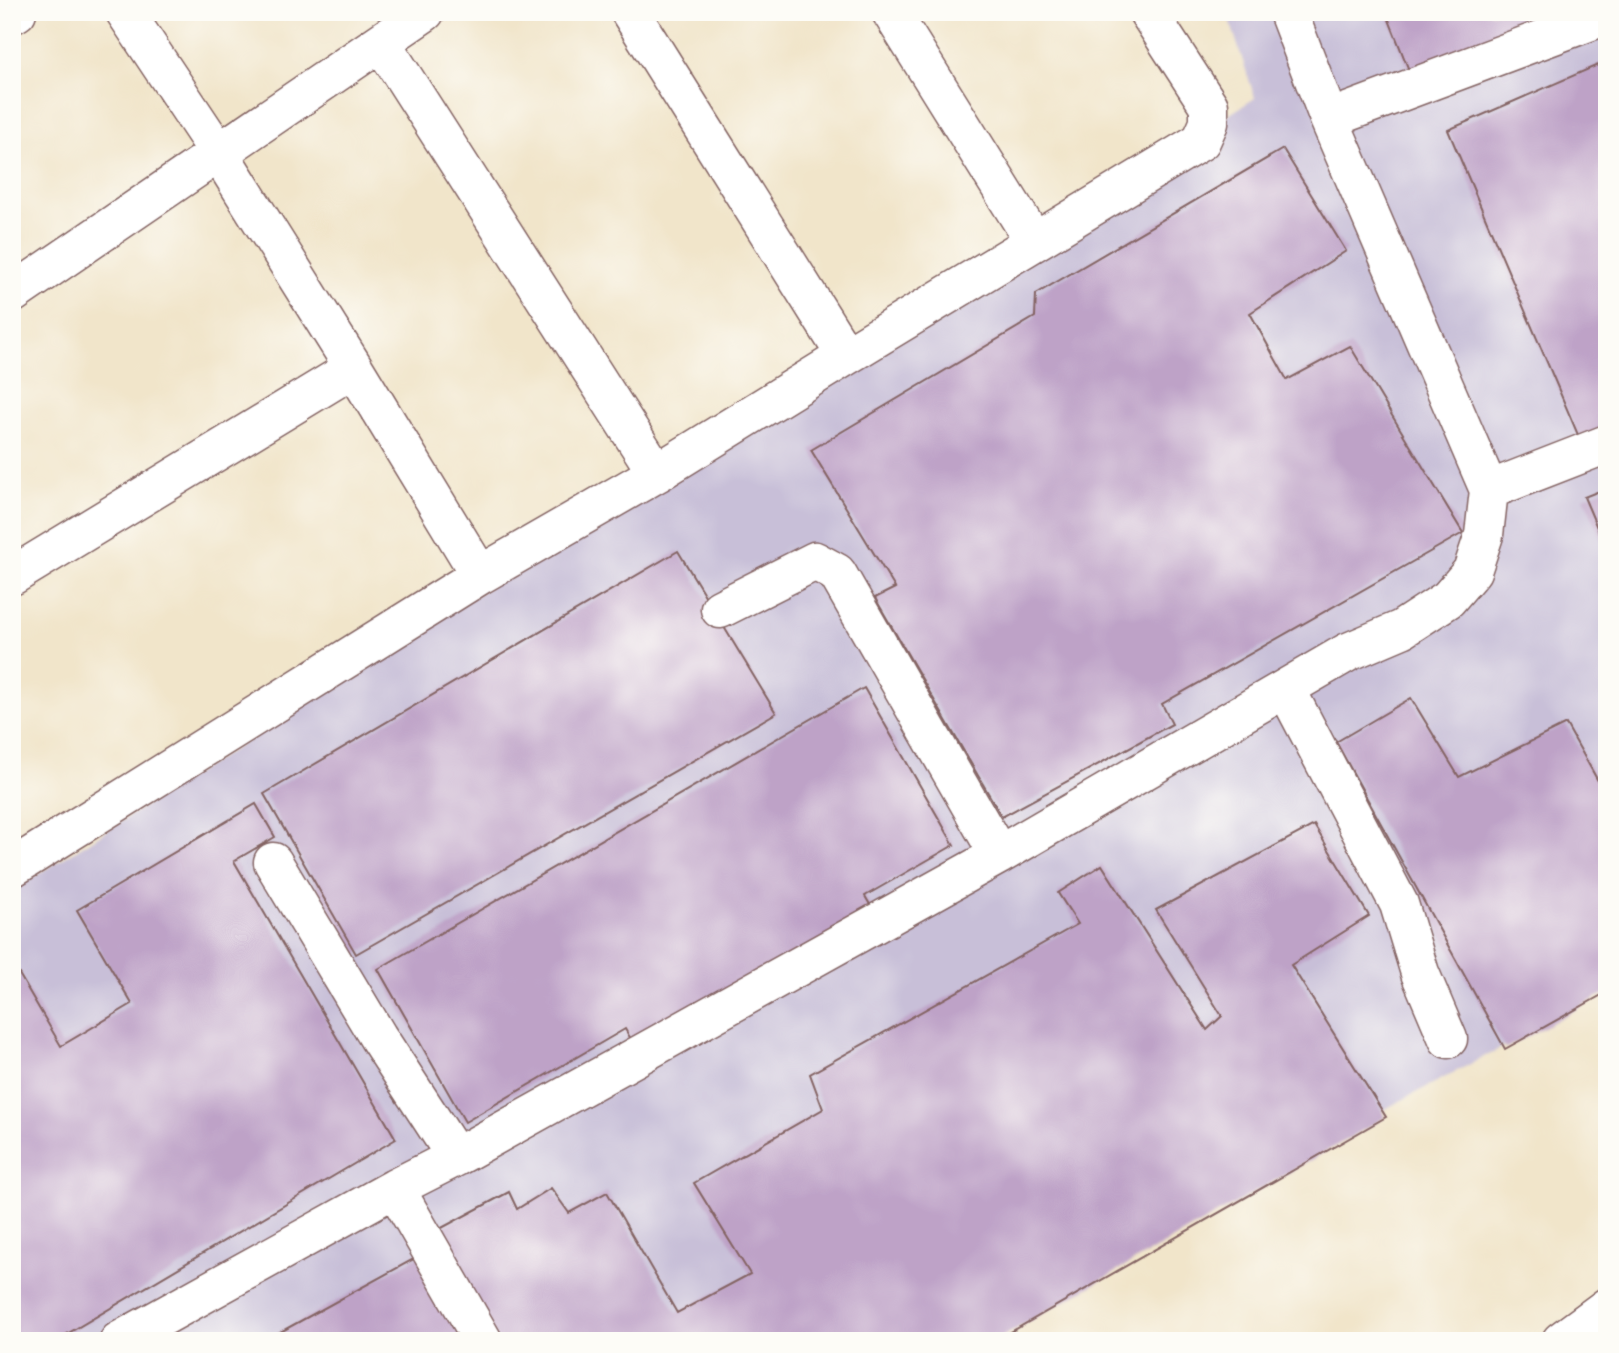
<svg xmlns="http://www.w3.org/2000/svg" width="1619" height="1353" font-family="'Architects Daughter',sans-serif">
  <rect width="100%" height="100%" fill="#fdfcf7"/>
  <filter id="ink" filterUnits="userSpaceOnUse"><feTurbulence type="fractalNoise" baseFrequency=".0143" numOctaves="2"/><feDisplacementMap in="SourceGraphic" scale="14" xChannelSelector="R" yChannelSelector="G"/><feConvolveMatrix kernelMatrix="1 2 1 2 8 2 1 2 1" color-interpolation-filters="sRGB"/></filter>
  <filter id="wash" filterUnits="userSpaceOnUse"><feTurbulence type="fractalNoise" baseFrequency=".00686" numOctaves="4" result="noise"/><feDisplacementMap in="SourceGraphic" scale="28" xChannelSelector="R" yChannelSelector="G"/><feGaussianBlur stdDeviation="1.57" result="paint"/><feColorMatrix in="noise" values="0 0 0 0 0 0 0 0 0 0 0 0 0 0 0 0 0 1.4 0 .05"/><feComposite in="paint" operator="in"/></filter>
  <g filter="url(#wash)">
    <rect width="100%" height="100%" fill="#f1e5ca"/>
    <!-- industrial -->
    <path fill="#c8bfd8" d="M1227,12H1607V992L944,1341H12V891L1255,98Z"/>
    <g id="blocks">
      <!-- building -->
      <path fill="#bea2c7" d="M1386,12H1564L1410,73Z
        M1607,61V431L1581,442L1448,130Z
        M1283,149L1346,251L1250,313L1287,380L1350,346L1463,533L1162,704L1172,724L1002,817L875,598L895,588L811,450L1035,317L1036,294Z
        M1607,488V551L1584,497Z
        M678,551L776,713L356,954L264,794Z
        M864,688L954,845L865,896L876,915L638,1051L625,1029L465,1122L378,969Z
        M1411,698L1459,777L1566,724L1602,788L1607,785V992L1505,1049L1336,742Z
        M256,804L275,837L234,861L396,1139L55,1341H12V962L61,1046L132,1004L77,910Z
        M1314,825L1369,916L1291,965L1386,1117L995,1341H499L436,1231L509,1192L517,1209L551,1188L569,1213L607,1192L677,1313L750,1274L694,1183L823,1109L810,1074L1078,924L1058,893L1102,865L1207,1030L1222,1016L1156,910Z
        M419,1256L469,1341H264Z"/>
    </g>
  </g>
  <g filter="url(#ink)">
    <use href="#blocks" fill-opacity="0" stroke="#846463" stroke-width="2"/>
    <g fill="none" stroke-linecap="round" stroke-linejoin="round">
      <defs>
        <path id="minor" d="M125,12L219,153L354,368L480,575
          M630,12L846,356
          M891,12L1034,241
          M12,15L17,12
          M381,42L657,473
          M1329,119L1607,15
          M12,294L425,12
          M1489,490L1607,444
          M12,576L354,368
          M720,609L815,561L837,573L999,855
          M1286,689L1399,904L1420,973L1448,1039
          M273,862L378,1037L456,1157
          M12,868L480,575L657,473L846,356L1201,141L1209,123V106L1148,12
          M395,1188L483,1341
          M119,1341L395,1188L456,1157L999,855L1348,652L1402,629L1448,599L1472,571L1484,535L1489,490L1329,119L1288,12
          M1561,1341L1607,1307"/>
      </defs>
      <!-- minor casing -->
      <use href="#minor" stroke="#846463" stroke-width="41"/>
      <!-- minor -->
      <use href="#minor" stroke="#fff" stroke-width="38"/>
    </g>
  </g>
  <!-- margin -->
  <rect width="1619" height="1353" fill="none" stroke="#fdfcf7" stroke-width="42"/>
</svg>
